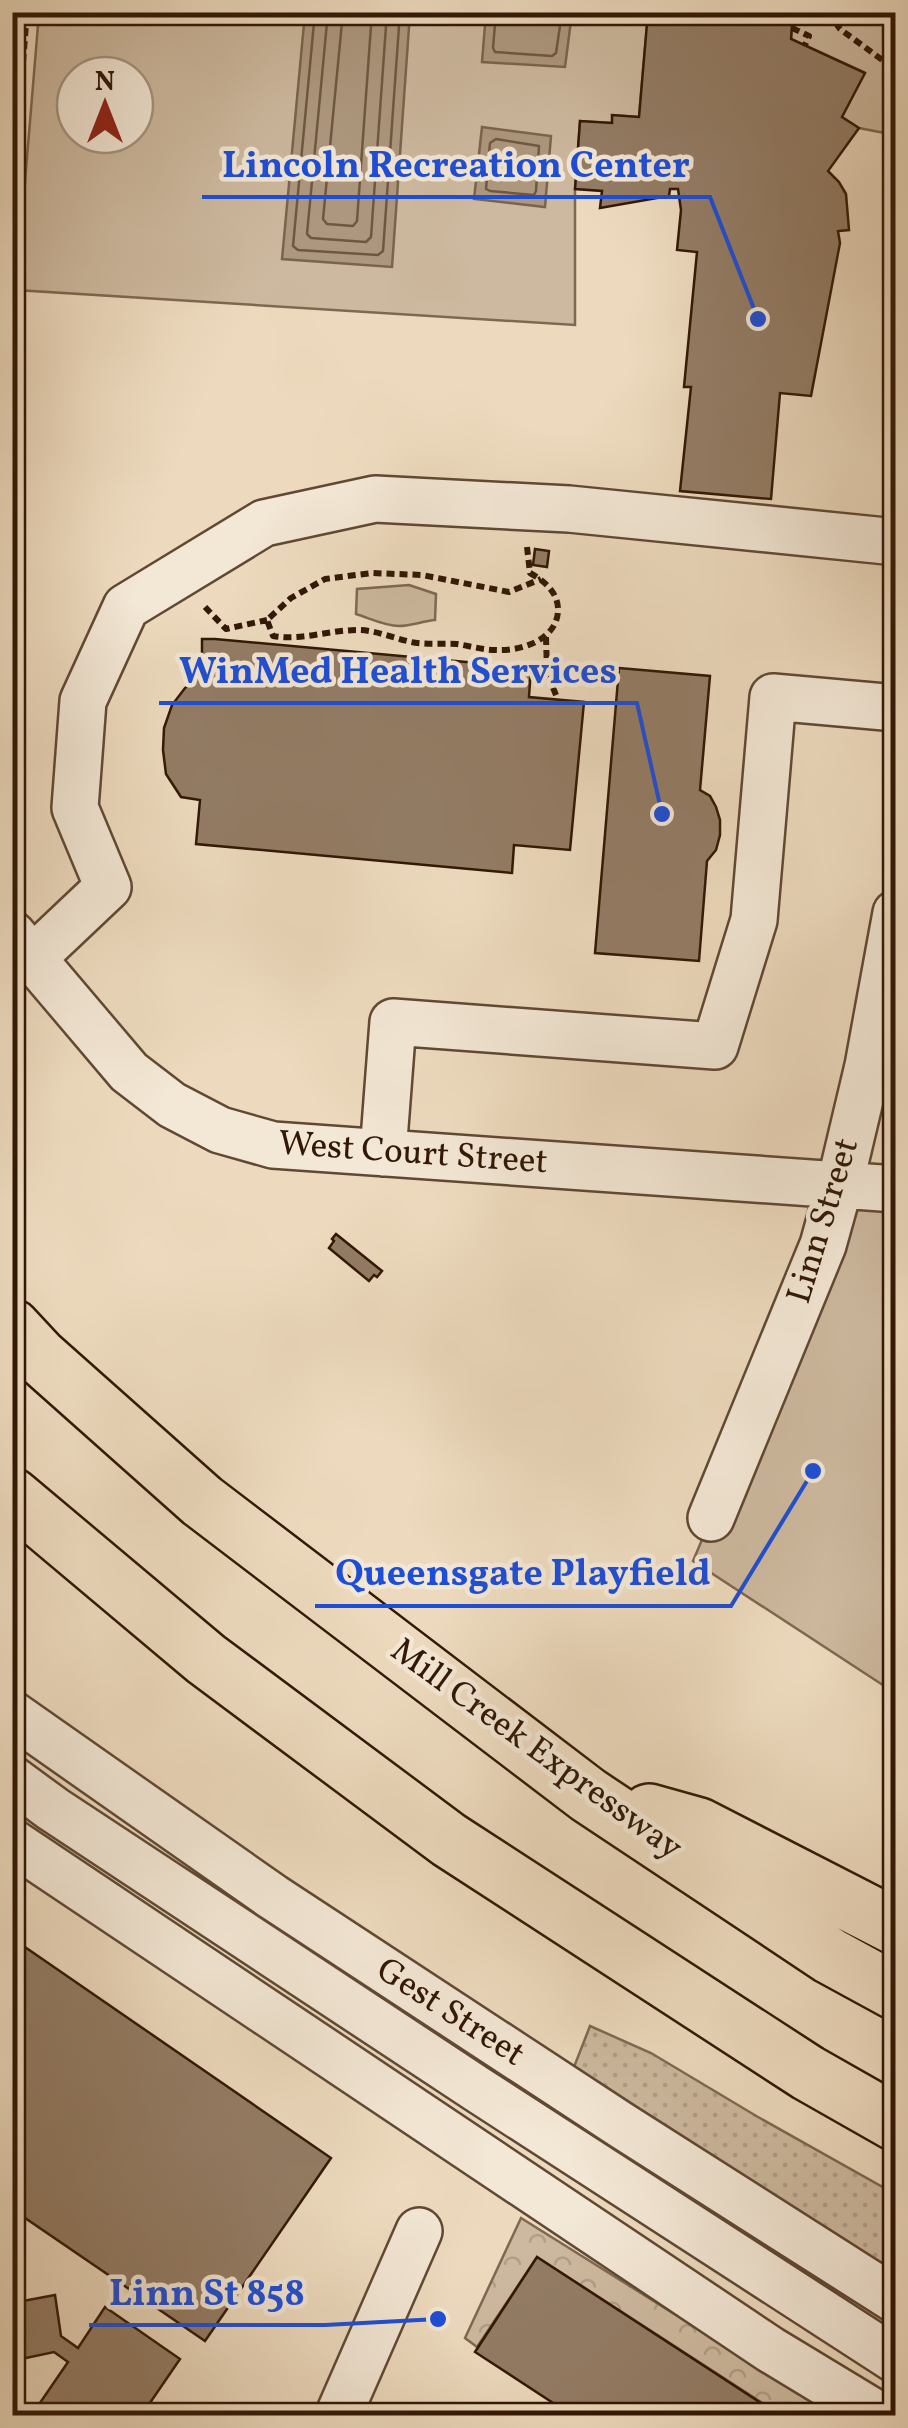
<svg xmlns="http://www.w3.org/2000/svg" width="908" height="2428" font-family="Vollkorn,serif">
  <defs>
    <pattern id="grass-dots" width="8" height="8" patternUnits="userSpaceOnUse" patternTransform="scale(2.5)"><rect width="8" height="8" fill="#cdb99f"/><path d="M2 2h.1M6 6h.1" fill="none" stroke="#b09e87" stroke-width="1.8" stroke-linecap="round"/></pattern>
    <pattern id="forest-crowns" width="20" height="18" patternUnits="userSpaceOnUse" patternTransform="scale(2.5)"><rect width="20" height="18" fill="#cdb99f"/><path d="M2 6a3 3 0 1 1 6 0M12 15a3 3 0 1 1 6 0" fill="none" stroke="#b09e87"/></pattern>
  </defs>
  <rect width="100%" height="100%" fill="#eddabe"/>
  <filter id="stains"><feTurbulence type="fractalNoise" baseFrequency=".002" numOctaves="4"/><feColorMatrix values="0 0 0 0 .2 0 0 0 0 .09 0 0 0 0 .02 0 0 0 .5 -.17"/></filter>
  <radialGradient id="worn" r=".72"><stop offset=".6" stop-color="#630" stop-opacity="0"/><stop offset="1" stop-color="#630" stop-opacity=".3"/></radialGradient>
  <!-- grass -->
  <path fill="url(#grass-dots)" stroke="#7f6852" stroke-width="2.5" d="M590,2026L651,2053L758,2117L895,2194V2273L574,2067Z"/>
  <!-- forest -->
  <path fill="url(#forest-crowns)" stroke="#7f6852" stroke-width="2.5" d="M521,2218L836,2415H781L537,2257L477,2347L465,2338Z"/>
  <!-- park -->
  <path fill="#cdb99f" stroke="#7f6852" stroke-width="2.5" fill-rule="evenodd" d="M39,13H648L639,117L613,115L612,123L580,121L575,189V325L16,290ZM75,75H135V135H75Z
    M793,13H895V135L859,128L842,117L864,72L791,39Z
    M409,585L436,594L435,620C423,621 411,626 399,626C385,626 369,618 356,614L357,589Z
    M840,1184L895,1189V1693L693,1561L751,1424Z"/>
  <!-- water -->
  <path fill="#ad987f" stroke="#7b644e" stroke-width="2.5" d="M305,13H410L392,267L282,259Z
    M486,13H572L565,67L482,62Z
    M482,127L551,136L545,207L474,199Z"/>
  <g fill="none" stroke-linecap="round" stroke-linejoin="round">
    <!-- shore -->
    <path stroke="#6f5842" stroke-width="2.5" d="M315,12L293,246L298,250L378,255L383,251L400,12
      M328,12L307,234L311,238L366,242L371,237L387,12
      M343,12L323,219L327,224L353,226L357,221L372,12
      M496,12L493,48L495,52L552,56L556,53L562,12
      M496,139L539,146L536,191L534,195L490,191L486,189L490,143Z"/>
  </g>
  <!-- building -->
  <path fill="#937c65" stroke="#311705" stroke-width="2.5" d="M648,12H793L791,39L865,73L842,117L859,128L828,171L839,182L846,194L849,230L838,231L840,243L811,396L780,393L771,499L680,491L691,387H684L697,252L677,250L681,210L678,189H670L669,196L600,208L602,191L575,189L580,121L612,123V115L639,117Z
    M535,549L549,551L547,567L533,565Z
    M202,639H215L531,668L529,697L584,702L570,850L514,845L512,873L196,844L200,800L181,797L166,774L163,750L164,728L172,705L185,688L202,674Z
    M619,668L710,676L700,790L710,796L716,807L720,820V835L716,850L707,861L699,961L595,953Z
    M336,1234L382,1271L377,1277L374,1275L369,1281L329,1248L334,1241L332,1239Z
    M22,1945L331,2158L205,2341L12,2209V1958Z
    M537,2257L781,2416H573L475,2352Z
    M55,2295L61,2336L78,2348L105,2307L180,2359L141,2416H31L68,2362L54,2352L12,2361V2303Z"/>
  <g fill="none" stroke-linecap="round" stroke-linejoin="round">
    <defs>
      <path id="minor" d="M12,934L129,1072L172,1105L220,1130L273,1145L896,1189
        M33,958L108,887L75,808L83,701L126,607L264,523L375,499L569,509L896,542
        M383,1153L393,1022L715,1046L754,920L773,697L896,708
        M711,1518L823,1245L840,1184L868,1066L896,913
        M12,1714L273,1897L621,2125L896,2300
        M12,1779L53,1809L477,2089L896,2360
        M12,1842L771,2350L880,2416
        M338,2416L419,2231"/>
      <path id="highway" d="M12,1327L39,1356L202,1501L588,1795L830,1956L896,1992
        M12,1496L206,1659L449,1840L808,2073L896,2123
        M649,1812L699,1826L896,1927"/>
    </defs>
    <!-- minor casing -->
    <use href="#minor" stroke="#604833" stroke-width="50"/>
    <!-- highway casing -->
    <use href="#highway" stroke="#311705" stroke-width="60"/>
    <!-- path -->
    <path stroke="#311705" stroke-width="6" stroke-dasharray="8 5" stroke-linecap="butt" d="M828,12L840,29L896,70
      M792,28L809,36L805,45
      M23,62L27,12
      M527,547L530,573C543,580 557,591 558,608C559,639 523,651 496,650C483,650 470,646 457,644C442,643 426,645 411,642C393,638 375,630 358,630C329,630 301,641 273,636L267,620L291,598L325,579L372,573L422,575L509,592L541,579
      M205,607L226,629L267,620
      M546,637L547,673L558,700"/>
    <!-- minor -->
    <use href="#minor" stroke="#f3e7d5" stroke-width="45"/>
    <!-- highway -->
    <use href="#highway" stroke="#eddabe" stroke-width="55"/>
  </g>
  <g text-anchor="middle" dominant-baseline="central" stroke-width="9" stroke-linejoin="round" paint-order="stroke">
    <!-- street labels -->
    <g font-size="35" fill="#311705" stroke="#f3e7d5">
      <text transform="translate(413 1154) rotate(4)">West Court Street</text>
      <text transform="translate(824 1221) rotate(-73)">Linn Street</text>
      <text transform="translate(536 1750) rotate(36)">Mill Creek Expressway</text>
      <text transform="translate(450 2013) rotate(33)">Gest Street</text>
    </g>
  </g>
  <!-- callouts -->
  <path fill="none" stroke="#1d4ed8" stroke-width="4" d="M758 319L710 197H202M662 814L637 703H159M813 1471L731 1606H315M438 2319L325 2325H89"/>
  <g fill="#1d4ed8" stroke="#f3e7d5" stroke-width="4">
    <circle cx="758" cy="319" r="10"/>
    <circle cx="662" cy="814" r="10"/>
    <circle cx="813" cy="1471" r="10"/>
    <circle cx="438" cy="2319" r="10"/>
  </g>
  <g font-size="38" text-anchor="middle" font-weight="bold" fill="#1d4ed8" stroke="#f3e7d5" stroke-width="9" stroke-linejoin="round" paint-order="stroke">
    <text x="456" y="177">Lincoln Recreation Center</text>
    <text x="398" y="683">WinMed Health Services</text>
    <text x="523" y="1585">Queensgate Playfield</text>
    <text x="207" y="2305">Linn St 858</text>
  </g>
  <!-- margin -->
  <rect width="908" height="2428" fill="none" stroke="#eddabe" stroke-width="50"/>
  <rect x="15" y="15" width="878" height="2398" fill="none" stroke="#311705" stroke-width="5"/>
  <rect x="25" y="25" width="858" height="2378" fill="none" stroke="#311705" stroke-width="2.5"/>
  <!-- north arrow -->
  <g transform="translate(105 105)"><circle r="48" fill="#f3e7d5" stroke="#a59482" stroke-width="2.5"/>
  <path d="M0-8L18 38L0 25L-18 38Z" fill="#8f2418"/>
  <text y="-15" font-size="28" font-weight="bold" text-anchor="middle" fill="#311705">N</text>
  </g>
  <rect width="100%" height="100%" filter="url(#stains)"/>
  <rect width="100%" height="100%" fill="url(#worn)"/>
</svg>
